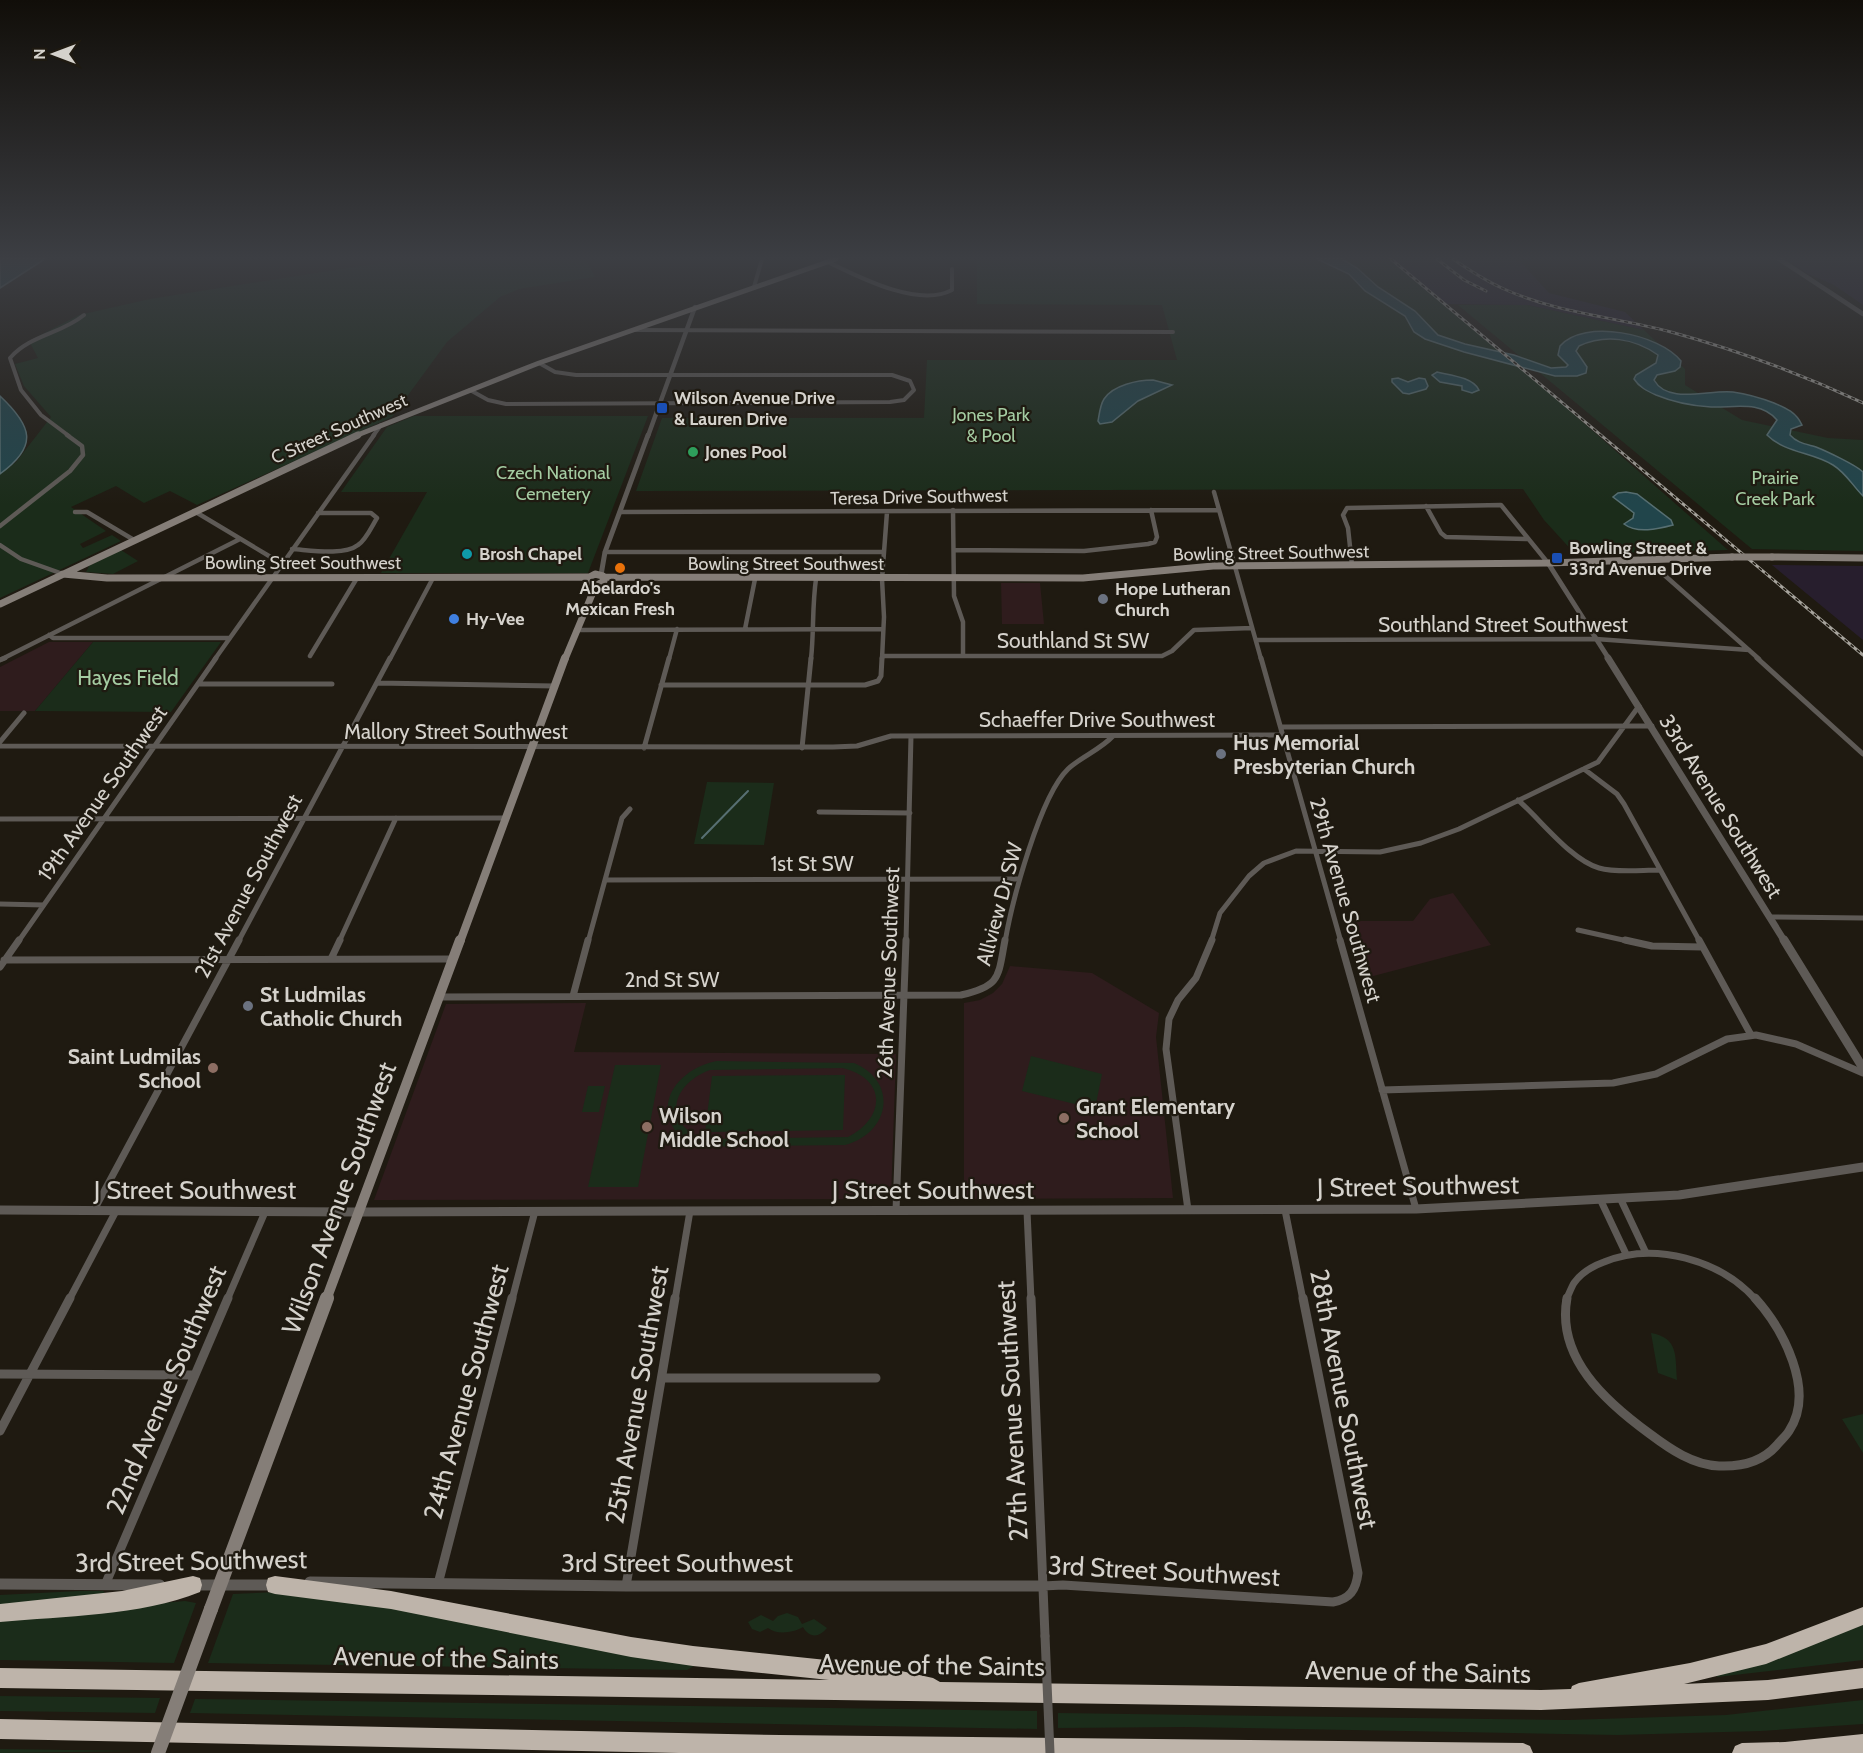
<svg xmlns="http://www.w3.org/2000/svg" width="1863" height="1753" font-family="Cabin,sans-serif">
  <rect width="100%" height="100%" fill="#1f1a11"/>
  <!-- industrial -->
  <path fill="#271e2d" d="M1391,259H1518L1549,293L1625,312L1644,330L1527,305L1444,304Z
    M1786,259H1863V305L1834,285L1808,274Z
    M1772,565L1863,566V640Z"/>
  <!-- education -->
  <path fill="#2f1c1d" d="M1001,583H1040L1044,624H1002Z
    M49,642H93L35,711H0V667Z
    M1453,893L1491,945L1362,979L1345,921H1413L1430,899Z
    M1010,966L1092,973L1159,1013L1156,1037L1173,1198L964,1199V1003L980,1000L993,993L1002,984Z
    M586,1003L574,1052L896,1054L891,1199L374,1200L446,1004Z"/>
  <!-- green -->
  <path fill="#1b2c1a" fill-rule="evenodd" d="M405,259H586L595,277L519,289L500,297L447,342L392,417L197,505L170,491L144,503L116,486L71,507L106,531L80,544L83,548L112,535L121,541L0,598V474L16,462L51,417L24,386L15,364L38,358L29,341L79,315L150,299Z
    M977,259H1391L1527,373L1728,550L1575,554L1544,520L1523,489L636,491L662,418H924L927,360H1177L1162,305L977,304Z
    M1458,305H1527L1644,330L1685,369V385L1742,420L1828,438L1863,440V551L1752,549Z
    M414,416H648L588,573H381L427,492H341L387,427Z
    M121,550L138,561L113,574L86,572L89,566Z
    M93,642H221L171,712L35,711Z
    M707,782L774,783L764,845L694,844Z
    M1031,1056L1102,1074L1095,1109L1022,1091Z
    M717,1061L854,1063C899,1082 890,1133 845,1145L674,1147L676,1139H682C649,1105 679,1068 717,1061ZM842,1068C887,1078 886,1118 848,1137L704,1139C661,1123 672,1084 710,1070Z
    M615,1065H661L638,1187H588Z
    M845,1075L843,1130L705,1132L712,1076Z
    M588,1086H605L599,1112H582Z
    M1651,1333C1679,1338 1675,1356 1677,1380L1658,1373Z
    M1863,1414V1453L1842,1419Z
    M79,1591H103L106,1594L0,1606V1595Z
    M279,1592L333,1597L694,1666L687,1670L208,1663L233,1594Z
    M185,1601L196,1603L174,1663L0,1660V1617Z
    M787,1613L798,1617L802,1624L814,1619L827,1628C819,1638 809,1638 803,1627C793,1633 777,1635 768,1628L760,1632L752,1629L748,1622L761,1615L773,1621L778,1616Z
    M1863,1623V1660L1717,1677L1716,1673Z
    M0,1696L160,1698L155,1713L0,1711Z
    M195,1699L1037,1711V1729L190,1713Z
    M1863,1700V1724L1761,1731L1617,1735L1186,1727L1058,1728V1713L1568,1720L1726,1715Z
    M0,1749L140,1751L0,1753Z"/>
  <!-- water -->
  <path fill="#21454b" stroke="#576f72" stroke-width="1.5" d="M0,259H45L0,288Z
    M1317,259H1342L1357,268L1378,287L1415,311L1438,335L1465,344L1514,355L1551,368L1566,367L1568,365L1558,355L1560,346C1584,318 1660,334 1681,361L1680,367L1675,371L1657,375L1654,380C1668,405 1710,389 1733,392C1747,394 1761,398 1774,403C1786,408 1796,412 1802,425L1791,429L1790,435C1797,443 1806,444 1816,447C1826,451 1856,465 1863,472V496C1852,485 1846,473 1833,465C1812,452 1785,453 1767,435L1777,420C1760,400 1734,408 1711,407C1692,406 1673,402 1656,395C1647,391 1639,387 1634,379L1636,375L1656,363L1658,355C1634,338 1605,334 1579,346L1576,351L1587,367L1586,373L1577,376H1555L1464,352L1425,339L1414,332L1405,316L1365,291L1349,274Z
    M1437,372C1449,375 1473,377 1479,390L1472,393L1462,390V386L1440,382L1432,375Z
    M1398,378L1408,382L1419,378L1425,379L1428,386L1426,389L1409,394L1403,393L1392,382V379Z
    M1153,380L1172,385L1138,401L1112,422L1100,424L1098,421C1099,416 1100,405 1104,399C1113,385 1138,380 1153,380Z
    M0,396C32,426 39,446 0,474Z
    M1626,492L1637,494L1671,520L1673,525C1658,529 1637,534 1624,524L1633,518L1634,513L1613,497L1618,493Z"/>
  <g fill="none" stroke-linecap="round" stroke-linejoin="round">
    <!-- stream -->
    <path stroke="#576f72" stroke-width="2" d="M702,838L748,791"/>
    <!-- minor-far4 -->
    <path stroke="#5e5a56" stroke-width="4" d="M828,262C859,277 918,308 952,290V269
      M754,287L762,259
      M634,330L1173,332
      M470,390L488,400L506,404L890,402L904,400L914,390L910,381L892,375H576L555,372L539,363
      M69,436L41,415L21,390L10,358C30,335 61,334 84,315
      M373,436L381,425"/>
    <!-- minor-far3 -->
    <path stroke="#5e5a56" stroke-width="4.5" d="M1214,492L1261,659
      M1426,506L1441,533L1446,537L1527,539
      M953,510L954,596L963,622V656
      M194,511L274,559L284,560
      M75,512H87L134,540
      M620,512L1219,510
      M0,526L70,471L83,455L82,446L67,435
      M0,545L21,559L63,574
      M292,549C309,550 344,556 358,545C366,540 372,526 377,518L371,513H318
      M954,550L1084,551L1148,544L1155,542L1157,537L1151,510
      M605,552H884
      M1352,565L1348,528L1343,515L1347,508L1501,505L1548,563
      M1662,573L1759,659
      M745,629L755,579
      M576,630L883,629
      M49,635L53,638H230
      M1257,640L1596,639L1749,650
      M310,656L357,578
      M882,656H1162L1172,651L1194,630L1252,628
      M2,659L240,539
      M215,659L374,435
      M390,659L433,578
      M669,659L677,629
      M811,659C814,632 812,606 816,579
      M882,659L884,617L882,579L887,512"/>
    <!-- minor-far2 -->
    <path stroke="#5e5a56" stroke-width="5" d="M1261,658L1341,942
      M1757,658L1863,754
      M0,660L5,658
      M377,683L555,686
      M198,684H332
      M661,685H865L878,681L881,676L882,658
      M1281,727L1652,726
      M0,742L24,713
      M0,746L833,747L857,746L891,736L1283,735
      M644,748L669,658
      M802,748L811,658
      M1584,769L1617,794L1624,804L1700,942
      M1518,800C1541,820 1571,860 1599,868C1616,873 1641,870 1659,870
      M819,812L910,813
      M0,819L506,818
      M605,880L1019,879
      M0,904L44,905
      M1770,917L1863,918
      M1578,930L1632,942
      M18,942L216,658
      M238,942L390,658
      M339,942L396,818
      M588,942L622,818L630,809
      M906,942L911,736
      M1005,942C1012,901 1040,796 1068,769C1082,756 1100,750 1113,736
      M1211,942L1220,913L1249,876L1264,863L1296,851L1380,852L1421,843L1459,829L1598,762L1639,706"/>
    <!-- minor-far1 -->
    <path stroke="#5e5a56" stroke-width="7" d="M1340,940L1416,1209
      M1625,940L1652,946L1702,947
      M1699,940L1751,1035
      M331,959L340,940
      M4,960L453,959
      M0,967L19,940
      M573,996L588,940
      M439,997L961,995C1001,986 998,977 1005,940
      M1382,1090L1613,1083L1656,1074L1727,1039L1756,1035L1796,1044L1863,1073
      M1621,1200L1646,1253
      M1601,1201L1626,1254
      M94,1210L239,940
      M1188,1210L1166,1049L1169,1019L1178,1000L1196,978L1212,940
      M1285,1210L1303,1300
      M896,1211L906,940
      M1027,1211L1031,1300
      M69,1300L116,1211
      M227,1300L265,1212
      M512,1300L535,1211
      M675,1300L690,1211
      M1566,1300C1569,1294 1571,1288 1574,1283C1581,1273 1593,1266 1604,1262C1654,1241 1721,1260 1756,1300"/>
    <!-- minor -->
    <path stroke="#5e5a56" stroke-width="9" d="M1031,1298L1045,1636
      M1567,1298C1556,1358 1606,1402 1650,1434C1670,1449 1693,1465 1719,1466C1742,1467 1762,1462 1777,1445C1781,1440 1786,1436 1789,1431C1816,1391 1783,1329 1755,1298
      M0,1374L194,1375
      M662,1378H876
      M0,1431L70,1298
      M438,1584L512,1298
      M105,1585L228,1298
      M626,1586L675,1298
      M1043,1586L1063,1585L1333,1602C1350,1599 1356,1590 1358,1573L1303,1298"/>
    <!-- tertiary-far4 -->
    <path stroke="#5e5a56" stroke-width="4.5" d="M1779,259L1863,314
      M648,436L695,307"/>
    <!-- tertiary-far3 -->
    <path stroke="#5e5a56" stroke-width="5" d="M1548,563L1609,659
      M601,575L605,552L648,435"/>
    <!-- tertiary-far2 -->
    <path stroke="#5e5a56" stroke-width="7" d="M1608,658L1785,942"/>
    <!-- tertiary-far1 -->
    <path stroke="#5e5a56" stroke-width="9" d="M1784,940L1863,1068
      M0,1210L359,1212L1416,1209L1679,1195L1863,1167"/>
    <!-- tertiary -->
    <path stroke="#5e5a56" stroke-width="11" d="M310,1582L626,1586H1043
      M0,1584L160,1585
      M193,1585H274"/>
    <!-- secondary-far4 -->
    <path stroke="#857e78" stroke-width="5" d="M355,436L539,363L836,259"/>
    <!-- secondary-far3 -->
    <path stroke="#857e78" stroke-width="7" d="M1772,557L1863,558
      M63,574L107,578L588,577
      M595,574L603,576L604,581L595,586L586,583V579Z
      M604,577L1083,578L1213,566L1548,563L1732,557
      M0,604L358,435
      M565,659L596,585"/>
    <!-- secondary-far2 -->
    <path stroke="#857e78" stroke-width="8" d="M460,942L565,658"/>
    <!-- secondary-far1 -->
    <path stroke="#857e78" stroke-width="10" d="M326,1300L460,940"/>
    <!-- secondary -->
    <path stroke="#857e78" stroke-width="14" d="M211,1609L327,1298"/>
    <!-- motorway -->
    <path fill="#beb4aa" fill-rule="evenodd" d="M193,1576L200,1578L202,1585L200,1592C140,1616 64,1616 0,1622V1604L122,1591Z
      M275,1576L391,1591L631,1637L693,1646L874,1665L933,1678L940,1682L1541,1690L1571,1689L1572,1686L1579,1683L1690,1663L1766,1644L1863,1607V1625L1766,1664L1684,1684L1768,1680L1863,1668V1688L1768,1700L1541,1710L0,1688V1668L829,1680L693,1666L631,1657L391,1609L275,1594L268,1592L266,1585L268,1578Z
      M0,1719L780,1735L1523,1743L1530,1746L1533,1753H679L0,1739Z
      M1863,1734V1753H1732L1735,1746L1742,1743L1785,1742Z"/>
    <defs>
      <path id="rail" d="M1391,259L1863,655
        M1437,259L1464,280L1486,291
        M1453,259C1469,270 1486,281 1504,289C1557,313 1615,317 1671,332C1737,350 1801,374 1863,403"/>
    </defs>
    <!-- rail casing -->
    <use href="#rail" stroke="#a6a39c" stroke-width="3"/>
    <!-- rail -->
    <use href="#rail" stroke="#1f1a11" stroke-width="1.5" stroke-dasharray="4" stroke-linecap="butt"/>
    <!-- minor-bridge -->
    <path stroke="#5e5a56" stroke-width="9" d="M1045,1636L1050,1753"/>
    <!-- secondary-bridge-far1 -->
    <path stroke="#857e78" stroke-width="7" d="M1732,557H1772"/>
    <!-- secondary-bridge -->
    <path stroke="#857e78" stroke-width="14" d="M158,1753L211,1609"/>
  </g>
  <!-- sky -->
  <linearGradient id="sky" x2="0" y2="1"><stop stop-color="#110e09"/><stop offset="0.51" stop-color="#3c3e43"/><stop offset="1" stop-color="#3c3e43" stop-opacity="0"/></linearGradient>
  <rect width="1863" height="505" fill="url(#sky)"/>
  <!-- markers -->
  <g fill="#1a4fb4" stroke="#1f1a11" stroke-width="2">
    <rect x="656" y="402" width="12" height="12" rx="3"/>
    <rect x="1551" y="552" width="12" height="12" rx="3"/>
  </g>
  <circle fill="#2e9e5b" stroke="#1f1a11" stroke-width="2" cx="693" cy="452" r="6"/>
  <circle fill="#0f9aa8" stroke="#1f1a11" stroke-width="2" cx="467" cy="554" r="6"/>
  <circle fill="#e8710a" stroke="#1f1a11" stroke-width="2" cx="620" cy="568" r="6"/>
  <g fill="#6b7280" stroke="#1f1a11" stroke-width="2">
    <circle cx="1103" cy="599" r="6"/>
    <circle cx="1221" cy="754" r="6"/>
    <circle cx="248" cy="1006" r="6"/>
  </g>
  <circle fill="#3f7fe0" stroke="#1f1a11" stroke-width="2" cx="454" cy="619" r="6"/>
  <g fill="#8d6e63" stroke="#1f1a11" stroke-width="2">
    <circle cx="213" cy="1068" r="6"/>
    <circle cx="1064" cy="1118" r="6"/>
    <circle cx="647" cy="1127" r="6"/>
  </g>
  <g text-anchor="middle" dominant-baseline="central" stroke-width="4.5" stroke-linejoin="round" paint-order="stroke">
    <!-- far-poi labels -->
    <g font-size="18" font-weight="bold" fill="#d5d2cc" stroke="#1f1a11" text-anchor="start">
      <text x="674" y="398">Wilson Avenue Drive<tspan x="674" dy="21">&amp; Lauren Drive</tspan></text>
      <text x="705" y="452">Jones Pool</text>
      <text x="1569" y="548">Bowling Streeet &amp;<tspan x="1569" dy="21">33rd Avenue Drive</tspan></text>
      <text x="479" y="554">Brosh Chapel</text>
      <text x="620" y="588" text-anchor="middle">Abelardo's<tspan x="620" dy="21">Mexican Fresh</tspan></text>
      <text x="1115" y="589">Hope Lutheran<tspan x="1115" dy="21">Church</tspan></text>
      <text x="466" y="619">Hy-Vee</text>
    </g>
    <!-- far-park labels -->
    <g font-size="18" fill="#a4cca2" stroke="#1f1a11">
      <text x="991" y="415">Jones Park<tspan x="991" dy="21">&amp; Pool</tspan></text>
      <text x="553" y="473">Czech National<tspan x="553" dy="21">Cemetery</tspan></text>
      <text x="1775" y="478">Prairie<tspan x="1775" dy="21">Creek Park</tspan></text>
    </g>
    <!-- far-street labels -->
    <g font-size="18" fill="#d5d2cc" stroke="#1f1a11">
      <text transform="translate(339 429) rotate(-24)">C Street Southwest</text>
      <text transform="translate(919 497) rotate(-1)">Teresa Drive Southwest</text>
      <text transform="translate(1271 553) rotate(-1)">Bowling Street Southwest</text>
      <text x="303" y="563">Bowling Street Southwest</text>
      <text x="786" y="564">Bowling Street Southwest</text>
    </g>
    <!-- street labels -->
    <g font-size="21" fill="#d5d2cc" stroke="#1f1a11">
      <text x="1503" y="624">Southland Street Southwest</text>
      <text x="1073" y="640">Southland St SW</text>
      <text x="1097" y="719">Schaeffer Drive Southwest</text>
      <text x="456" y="731">Mallory Street Southwest</text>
      <text transform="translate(102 793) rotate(-55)">19th Avenue Southwest</text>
      <text transform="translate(1721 806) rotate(58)">33rd Avenue Southwest</text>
      <text x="812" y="863">1st St SW</text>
      <text transform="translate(248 886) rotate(-62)">21st Avenue Southwest</text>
      <text transform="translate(1346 900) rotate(74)">29th Avenue Southwest</text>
      <text transform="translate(999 904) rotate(-75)">Allview Dr SW</text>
      <text transform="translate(888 973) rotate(-88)">26th Avenue Southwest</text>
      <text x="672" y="979">2nd St SW</text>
    </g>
    <!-- park labels -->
    <g font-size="21" fill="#a4cca2" stroke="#1f1a11">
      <text x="128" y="677">Hayes Field</text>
    </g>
    <!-- poi labels -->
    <g font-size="21" font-weight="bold" fill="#d5d2cc" stroke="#1f1a11" text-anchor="start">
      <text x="1233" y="742">Hus Memorial<tspan x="1233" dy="24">Presbyterian Church</tspan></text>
      <text x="260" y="994">St Ludmilas<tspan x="260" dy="24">Catholic Church</tspan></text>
      <text x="201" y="1056" text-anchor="end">Saint Ludmilas<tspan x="201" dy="24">School</tspan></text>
      <text x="1076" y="1106">Grant Elementary<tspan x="1076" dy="24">School</tspan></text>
      <text x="659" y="1115">Wilson<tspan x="659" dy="24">Middle School</tspan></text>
    </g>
    <!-- near-street labels -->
    <g font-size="26" fill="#d5d2cc" stroke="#1f1a11">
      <text transform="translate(1418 1186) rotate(-1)">J Street Southwest</text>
      <text x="195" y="1190">J Street Southwest</text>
      <text x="933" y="1190">J Street Southwest</text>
      <text transform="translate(339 1198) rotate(-70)">Wilson Avenue Southwest</text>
      <text transform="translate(166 1390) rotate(-67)">22nd Avenue Southwest</text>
      <text transform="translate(466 1392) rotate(-75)">24th Avenue Southwest</text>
      <text transform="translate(637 1395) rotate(-80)">25th Avenue Southwest</text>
      <text transform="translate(1344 1399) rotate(79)">28th Avenue Southwest</text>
      <text transform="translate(1012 1411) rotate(-93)">27th Avenue Southwest</text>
      <text transform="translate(191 1561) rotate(-1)">3rd Street Southwest</text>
      <text x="677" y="1563">3rd Street Southwest</text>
      <text transform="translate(1164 1571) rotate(3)">3rd Street Southwest</text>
      <text transform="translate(446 1658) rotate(1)">Avenue of the Saints</text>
      <text transform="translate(932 1665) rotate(1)">Avenue of the Saints</text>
      <text transform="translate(1418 1672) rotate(1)">Avenue of the Saints</text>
    </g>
  </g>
  <!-- north arrow -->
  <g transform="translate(54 54) rotate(270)" stroke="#1f1a11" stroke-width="4.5" paint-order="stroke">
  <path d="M0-4.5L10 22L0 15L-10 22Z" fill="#d5d2cc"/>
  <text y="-9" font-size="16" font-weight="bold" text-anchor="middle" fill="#d5d2cc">N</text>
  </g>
</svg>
